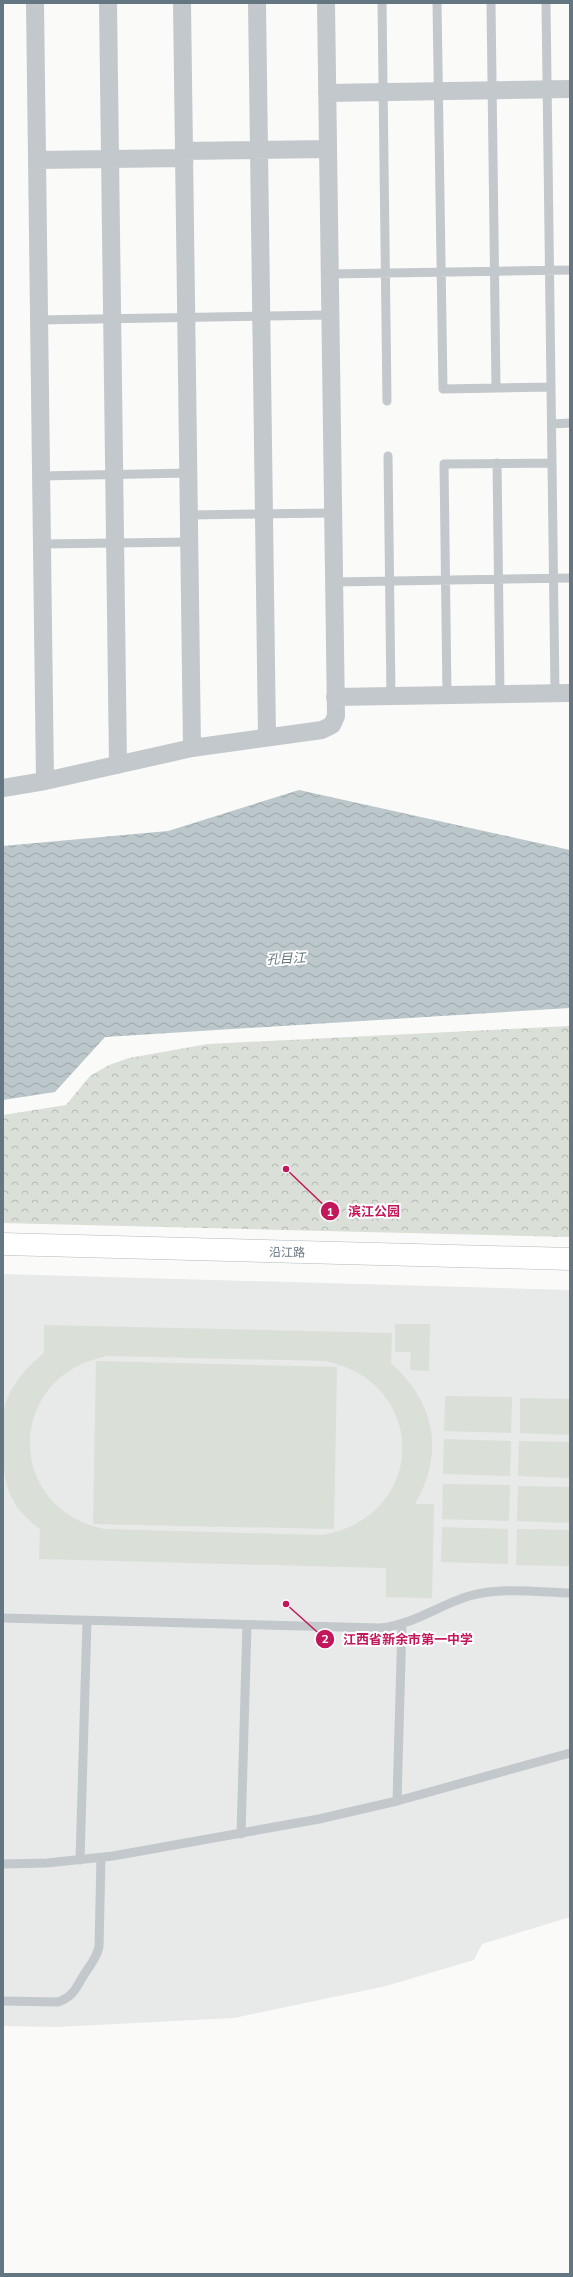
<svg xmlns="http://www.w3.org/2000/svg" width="573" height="2277" font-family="Mulish,'Noto Sans SC',sans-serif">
  <defs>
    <pattern id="park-crowns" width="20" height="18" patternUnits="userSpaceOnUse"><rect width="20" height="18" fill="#dadfd7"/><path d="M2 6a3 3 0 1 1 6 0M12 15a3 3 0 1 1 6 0" fill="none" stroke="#b4b9b4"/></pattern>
    <pattern id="water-waves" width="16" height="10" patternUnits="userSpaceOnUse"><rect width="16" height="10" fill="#bbc7cb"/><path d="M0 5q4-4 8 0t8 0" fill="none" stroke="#9ca6aa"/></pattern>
  </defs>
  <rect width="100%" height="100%" fill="#fafaf8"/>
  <!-- built -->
  <path fill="#e8e9e9" d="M3,1274L570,1290V1917L482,1944L474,1960L386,1986L234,2018L57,2027L3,2026Z"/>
  <!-- grass -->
  <path fill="#dadfd7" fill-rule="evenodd" d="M395,1324H430L429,1371L410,1370L411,1352H395Z
    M44,1325L392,1333L391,1363C435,1403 445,1452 415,1504H434L432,1598L386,1597V1568L39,1559L40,1529C8,1505 3,1484 3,1446C3,1436 2,1425 3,1415C6,1390 25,1368 44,1353ZM108,1356L326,1361C431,1384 426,1518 322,1535L104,1529C3,1508 6,1374 108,1356Z
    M96,1361L337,1367L334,1529L93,1524Z
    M445,1396L512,1397L511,1433L444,1431Z
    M520,1398L570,1399V1435L520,1433Z
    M444,1439L511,1441L510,1476L443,1474Z
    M519,1441L570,1442V1478L518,1476Z
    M443,1484L510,1485L509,1521L442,1519Z
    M518,1486L570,1487V1523L517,1521Z
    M442,1527L508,1529V1564L441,1562Z
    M517,1529L570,1530V1566L516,1565Z"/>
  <!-- park -->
  <path fill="url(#park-crowns)" d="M570,1026V1237L3,1223V1115L66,1105L90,1076L109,1065L129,1058L208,1044Z"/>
  <!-- water -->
  <path fill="url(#water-waves)" d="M299,790L570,850V1008L105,1037L55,1092L3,1100V846L168,831Z"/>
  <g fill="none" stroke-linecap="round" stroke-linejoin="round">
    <defs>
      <path id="secondary" d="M3,1244L570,1259"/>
    </defs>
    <!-- secondary casing -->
    <use href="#secondary" stroke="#b3babf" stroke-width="23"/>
    <!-- lane -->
    <path stroke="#c3c8cc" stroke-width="9" d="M382,3L387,401
      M437,3L443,389L551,387
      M491,3L496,388
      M546,3L555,693
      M330,274L570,270
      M39,320L330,315
      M552,424L570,423
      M388,456L391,696
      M497,463L500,694
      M41,476L189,473
      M189,515L333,513
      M42,544L190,542
      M334,582L570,578
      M447,695L444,464L552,463
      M3,1618L380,1628C413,1625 439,1605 469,1596C501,1587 537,1592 570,1593
      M397,1801L402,1624
      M241,1834L247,1625
      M80,1860L87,1621
      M3,1864L47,1863L113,1856L319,1819L397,1801L570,1753
      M3,2001L58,2002C72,1997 75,1990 82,1978C89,1966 96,1960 99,1947L101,1858"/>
    <!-- street -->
    <path stroke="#c3c8cc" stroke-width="18" d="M35,3L45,781
      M108,3L118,765
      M182,3L192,748
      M257,3L267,737
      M327,93L570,89
      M184,151L328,149
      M37,160L185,158
      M335,697L570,693
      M3,788L45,781L192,748L322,730L332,725L336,716L326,3"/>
    <!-- secondary -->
    <use href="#secondary" stroke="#fff" stroke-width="22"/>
  </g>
  <g text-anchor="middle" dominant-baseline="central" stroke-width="4" stroke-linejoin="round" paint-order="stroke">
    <!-- street labels -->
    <g font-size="12" fill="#657683" stroke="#fff">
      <text transform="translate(287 1252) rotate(1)">沿江路</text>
    </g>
    <!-- water labels -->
    <g font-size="13" font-style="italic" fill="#60757c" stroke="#fff">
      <text transform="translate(286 958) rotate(-3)">孔目江</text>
    </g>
  </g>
  <!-- callouts -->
  <path fill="none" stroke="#c2185b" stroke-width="1.5" d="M286 1169L330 1211M286 1604L325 1639"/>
  <g fill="#c2185b" stroke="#fff" stroke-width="1.5">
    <circle cx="286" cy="1169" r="4"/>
    <circle cx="286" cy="1604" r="4"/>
    <circle cx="330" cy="1211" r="10"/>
    <circle cx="325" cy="1639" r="10"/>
  </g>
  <g font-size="12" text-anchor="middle" font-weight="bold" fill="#fff">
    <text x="330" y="1216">1</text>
    <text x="325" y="1643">2</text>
  </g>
  <g font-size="13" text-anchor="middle" font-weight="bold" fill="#c2185b" stroke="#fff" stroke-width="4" stroke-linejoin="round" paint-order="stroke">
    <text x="374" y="1216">滨江公园</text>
    <text x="408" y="1644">江西省新余市第一中学</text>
  </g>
  <!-- border -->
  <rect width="573" height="2277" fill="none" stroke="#657683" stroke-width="8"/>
</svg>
